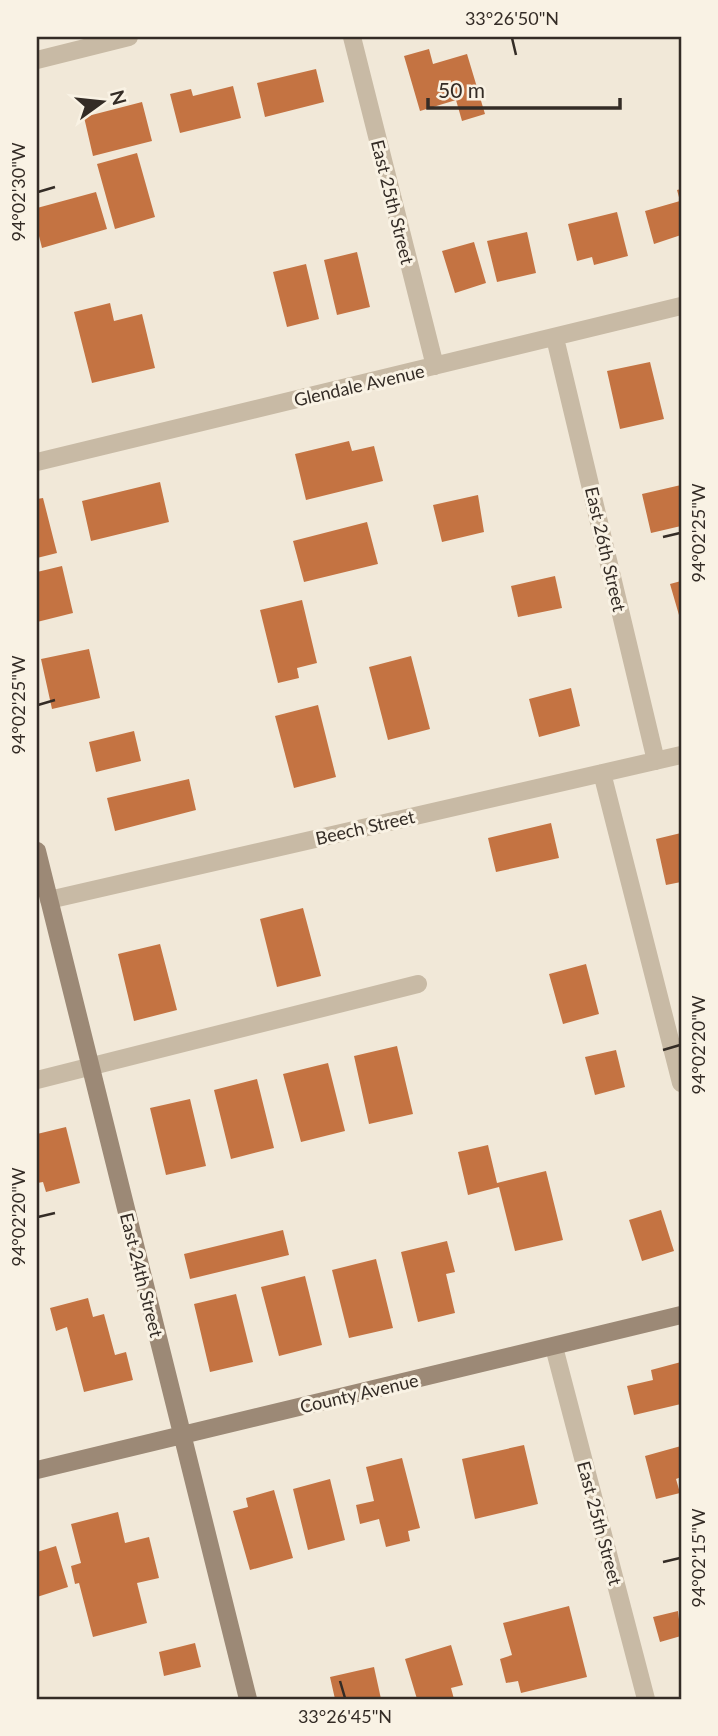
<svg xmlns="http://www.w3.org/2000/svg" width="718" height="1736" font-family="Lato,sans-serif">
  <rect width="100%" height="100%" fill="#f1e8d8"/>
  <!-- building -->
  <path fill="#c47342" d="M429,49L433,64L467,54L485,114L462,121L456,100L420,111L404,56Z
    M316,69L324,102L265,117L257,83Z
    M233,86L241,118L180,133L170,94L191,89L193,96Z
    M142,102L152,141L93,156L84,117Z
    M137,153L155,217L115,229L97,164Z
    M681,189V235L654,244L645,211L680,201L677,190Z
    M96,192L107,229L42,248L37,228V208Z
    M617,212L628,256L594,265L592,257L577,261L568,224Z
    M527,232L536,273L497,282L487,241Z
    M474,242L486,283L455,293L442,251Z
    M357,252L370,307L337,315L324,260Z
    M306,264L319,319L287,327L273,272Z
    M110,303L114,321L142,314L155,368L92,383L74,312Z
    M650,362L664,419L620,429L607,371Z
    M349,441L352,451L374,446L383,481L306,500L295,454Z
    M160,482L169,522L91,541L82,501Z
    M681,485V526L651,533L642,494Z
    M478,495L484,532L442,542L433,505Z
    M43,498L57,553L37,558V499Z
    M367,522L378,564L304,582L293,541Z
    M62,566L73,613L37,622V572Z
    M555,576L562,608L518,617L511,586Z
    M681,581V622L670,584Z
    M302,600L317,663L297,668L299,678L278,683L260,610Z
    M89,649L100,698L52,709L41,659Z
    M411,656L430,729L388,740L369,667Z
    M571,688L580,726L539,737L529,699Z
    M318,705L336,777L294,788L275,716Z
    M134,731L141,761L96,772L89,742Z
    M189,779L196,810L115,831L107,798Z
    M551,823L559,858L496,872L488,838Z
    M681,833V882L666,885L656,839Z
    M303,908L321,976L277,987L260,919Z
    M160,944L177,1010L134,1021L118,954Z
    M586,964L599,1014L563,1024L549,974Z
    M397,1046L413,1114L369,1124L354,1056Z
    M616,1050L625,1087L595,1095L585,1057Z
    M328,1063L345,1131L301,1142L283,1074Z
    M257,1079L274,1148L231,1159L214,1090Z
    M190,1099L206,1166L166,1175L150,1108Z
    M66,1127L80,1183L46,1192L43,1182L37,1183V1134Z
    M488,1145L497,1183L546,1171L563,1240L515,1251L499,1187L468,1195L458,1152Z
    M661,1210L674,1251L642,1261L629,1220Z
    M283,1230L289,1255L190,1279L184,1254Z
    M447,1241L455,1272L446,1274L455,1313L418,1322L401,1252Z
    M376,1259L393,1328L349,1338L332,1270Z
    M305,1276L322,1345L279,1356L261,1287Z
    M236,1294L253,1362L210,1372L194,1304Z
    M88,1298L93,1317L104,1314L115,1355L126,1352L133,1380L84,1392L67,1327L56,1331L50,1308Z
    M681,1362V1404L634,1415L627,1386L653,1380L651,1370Z
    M524,1445L538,1504L475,1519L462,1459Z
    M681,1446V1477L676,1479L680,1493L656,1499L645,1456Z
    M402,1458L420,1528L408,1531L410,1541L386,1547L379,1519L360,1524L356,1505L374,1501L366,1467Z
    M330,1479L345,1540L308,1550L293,1489Z
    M274,1490L293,1558L250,1570L233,1511L248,1507L246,1498Z
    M118,1512L125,1543L149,1537L159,1578L137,1583L147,1623L93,1637L79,1583L75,1584L71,1566L81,1563L71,1524Z
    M56,1546L68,1587L37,1597V1552Z
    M569,1606L587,1677L521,1693L518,1681L506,1683L500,1659L512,1655L503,1623Z
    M678,1611L681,1636L660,1642L653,1617Z
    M195,1643L201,1667L164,1676L159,1652Z
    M451,1645L463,1685L451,1688L454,1699H417L405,1659Z
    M374,1667L381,1699H335L330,1677Z"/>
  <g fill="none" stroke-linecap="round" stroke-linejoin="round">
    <!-- street -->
    <path stroke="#c8baa5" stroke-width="18" d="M352,37L435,366
      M37,60L129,37
      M555,338L656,761
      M37,462L681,306
      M602,773L681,1083
      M49,900L681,755
      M37,1080L418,984
      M554,1347L646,1699"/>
    <!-- secondary -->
    <path stroke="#9c8976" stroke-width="18" d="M37,851L248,1699
      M37,1470L681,1315"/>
  </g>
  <!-- ticks -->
  <path fill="none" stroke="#342c26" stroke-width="2.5" d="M512,38L516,55M38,192L55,187M663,537L680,533M38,705L55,700M663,1050L680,1045M38,1217L55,1213M663,1562L680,1558M340,1681L345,1698"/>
  <g text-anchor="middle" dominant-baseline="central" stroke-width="6" stroke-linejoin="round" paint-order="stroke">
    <!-- street labels -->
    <g font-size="18" fill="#342c26" stroke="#f9f2e4">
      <text transform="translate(393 202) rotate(76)">East 25th Street</text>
      <text transform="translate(359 385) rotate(-13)">Glendale Avenue</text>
      <text transform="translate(606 549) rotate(77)">East 26th Street</text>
      <text transform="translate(365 827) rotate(-13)">Beech Street</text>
      <text transform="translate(142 1275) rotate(76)">East 24th Street</text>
      <text transform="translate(359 1393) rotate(-13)">County Avenue</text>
      <text transform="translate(600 1523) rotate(75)">East 25th Street</text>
    </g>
  </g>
  <!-- border -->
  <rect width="718" height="1736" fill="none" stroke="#f9f2e4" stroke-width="77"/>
  <!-- north arrow -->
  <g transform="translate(102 102) rotate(75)" stroke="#f9f2e4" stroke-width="5" paint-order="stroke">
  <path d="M0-5L12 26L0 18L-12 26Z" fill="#342c26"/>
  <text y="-10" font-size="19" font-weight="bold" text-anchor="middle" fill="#342c26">N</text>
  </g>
  <!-- scale -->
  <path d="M428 98v10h192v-10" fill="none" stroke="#342c26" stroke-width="3.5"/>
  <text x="438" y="98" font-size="21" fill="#342c26" stroke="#f9f2e4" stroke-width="5" paint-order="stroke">50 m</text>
  <rect x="38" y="38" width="642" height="1660" fill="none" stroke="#342c26" stroke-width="2.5"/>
  <g font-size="18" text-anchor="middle" fill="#342c26">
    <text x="512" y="25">33°26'50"N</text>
    <text transform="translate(19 192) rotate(-90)" y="6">94°02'30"W</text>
    <text transform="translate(699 533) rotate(-90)" y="6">94°02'25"W</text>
    <text transform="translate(19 705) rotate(-90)" y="6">94°02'25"W</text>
    <text transform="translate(699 1045) rotate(-90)" y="6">94°02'20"W</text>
    <text transform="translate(19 1217) rotate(-90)" y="6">94°02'20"W</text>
    <text transform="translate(699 1558) rotate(-90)" y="6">94°02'15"W</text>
    <text x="345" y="1723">33°26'45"N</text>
  </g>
</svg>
